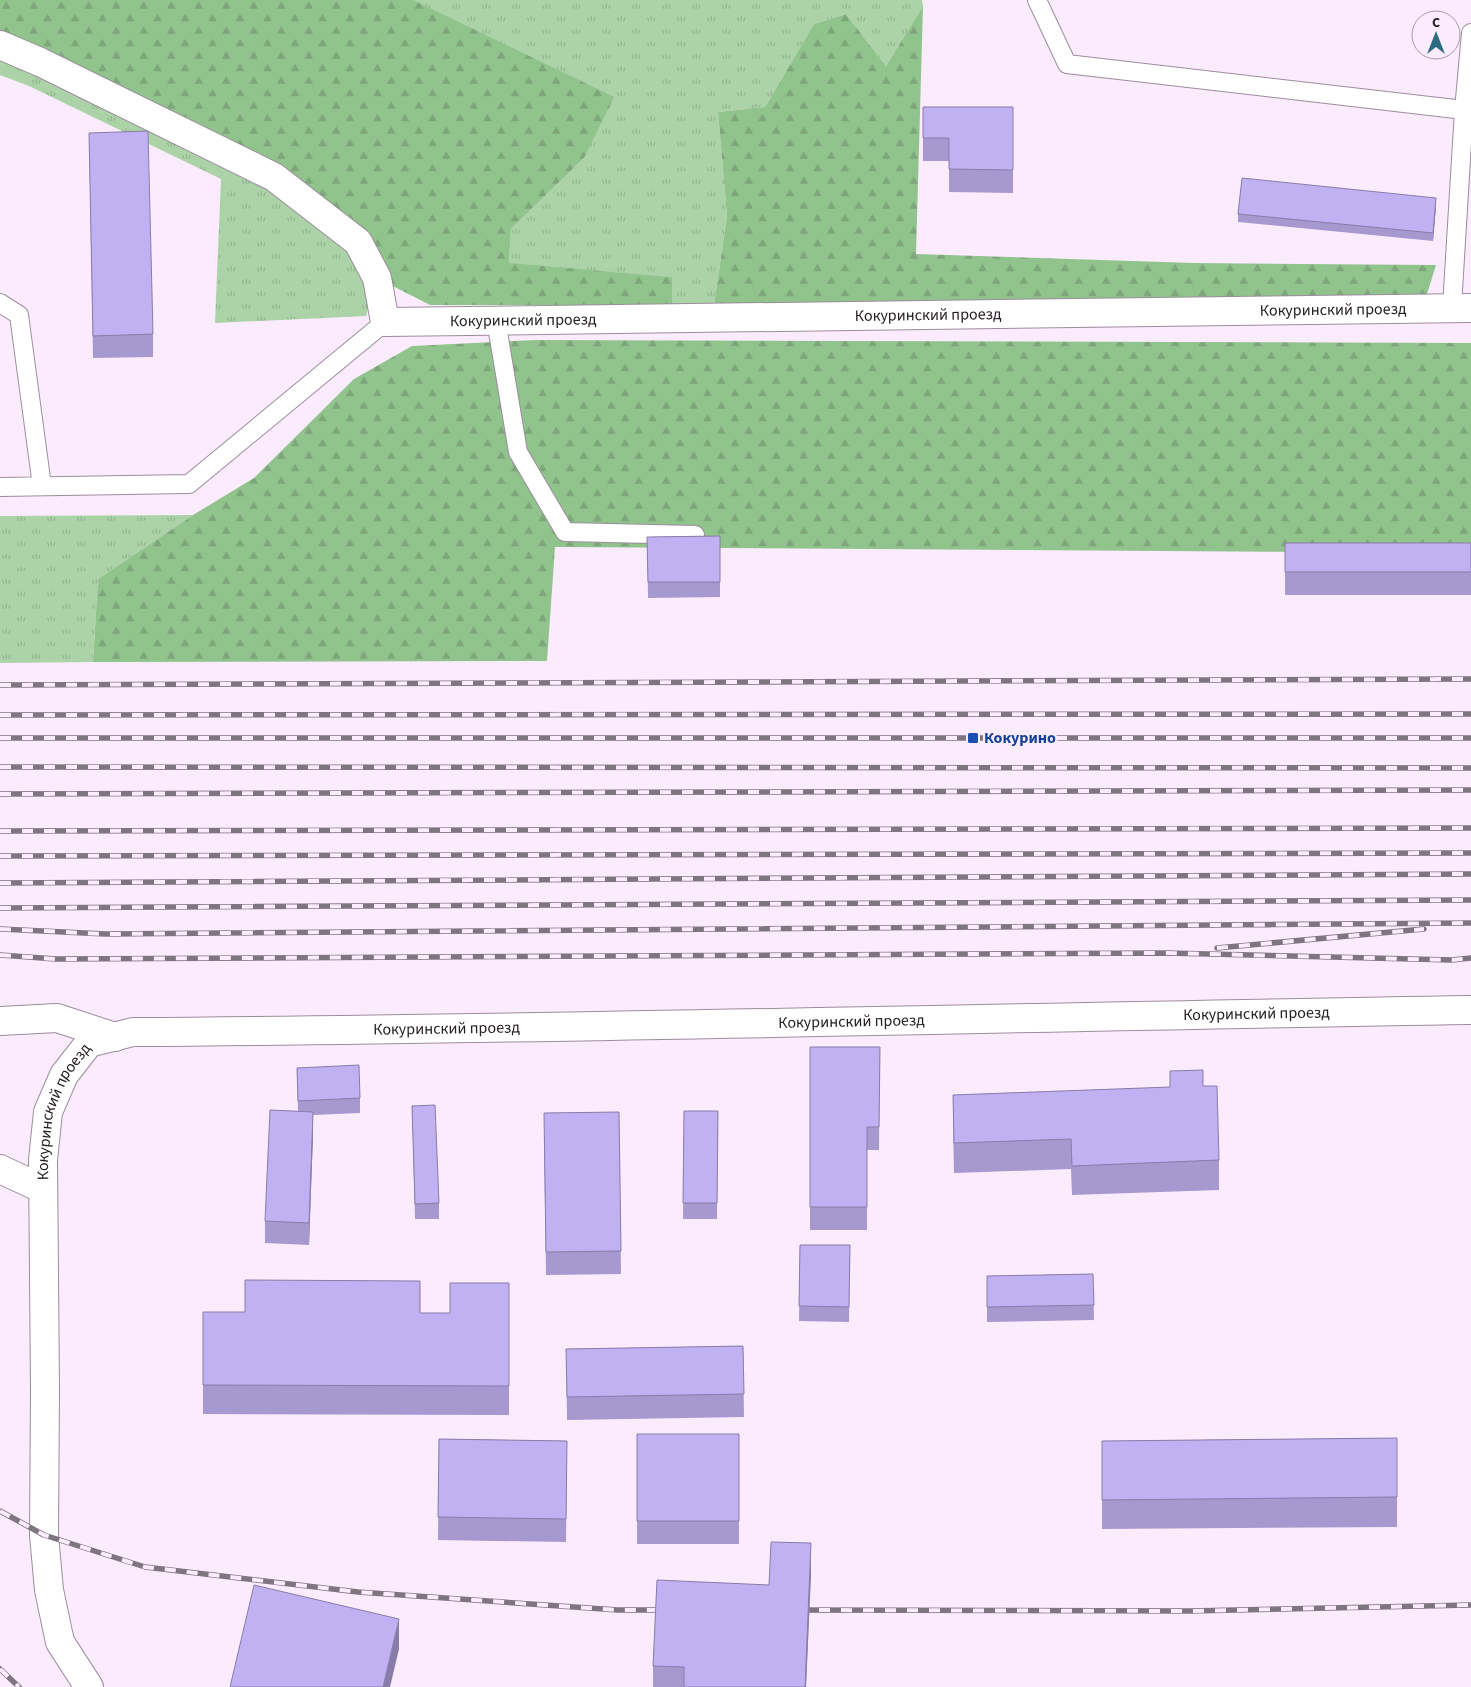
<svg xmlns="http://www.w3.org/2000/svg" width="1471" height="1687" font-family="'Source Sans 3',sans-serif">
  <defs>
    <pattern id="grass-tufts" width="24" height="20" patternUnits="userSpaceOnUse" patternTransform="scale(1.25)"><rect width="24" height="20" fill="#abd3a7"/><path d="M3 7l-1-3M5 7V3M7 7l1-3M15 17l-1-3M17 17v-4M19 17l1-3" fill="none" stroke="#93b590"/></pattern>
    <pattern id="forest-firs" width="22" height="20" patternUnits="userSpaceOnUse" patternTransform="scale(1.25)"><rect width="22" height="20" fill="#91c38d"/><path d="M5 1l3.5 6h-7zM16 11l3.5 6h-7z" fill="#7da77a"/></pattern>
  </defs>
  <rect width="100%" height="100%" fill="#fbecfd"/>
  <!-- grass -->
  <path fill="url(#grass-tufts)" d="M413,0H922L923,6L886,66L846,14L814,24L765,107L718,112L727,216L714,305H672V277L509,264L511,229L584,158Z
    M0,45L274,177L377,278L366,316L215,323L221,179L29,86L0,75Z
    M193,515L98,579L93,662L0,663V516Z"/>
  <!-- forest -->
  <path fill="url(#forest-firs)" d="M0,0H413L614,97L584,158L511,229L509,263L672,277V305H430L377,278L274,177L0,45Z
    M923,6L916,254L1194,263L1436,265L1427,294L714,305L727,216L718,112L765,107L814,24L846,14L886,66Z
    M536,340L1471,343V553L555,547L547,661L93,662L98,579L193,515L254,478L354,379L412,346Z"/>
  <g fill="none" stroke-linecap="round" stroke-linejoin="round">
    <defs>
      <path id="service" d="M1037,0L1067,64L1464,110
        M0,303L19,315L42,486
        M1452,307L1464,110L1471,33
        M496,320L518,452L565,532L695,535
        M0,487L189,484L385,322"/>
      <g id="minor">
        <path id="s1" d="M0,45L40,62L274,177L358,242L377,278L385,322L1471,308"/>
        <path d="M0,1021L57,1018L115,1037"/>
        <path d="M0,1169L43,1189"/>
        <path id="s2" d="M89,1687L60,1642L49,1590L44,1535L45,1391L43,1160L48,1112L64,1075L89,1043L133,1032C579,1029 1025,1017 1471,1010"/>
      </g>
    </defs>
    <!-- service casing -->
    <use href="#service" stroke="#9b8d9c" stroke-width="20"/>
    <!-- minor casing -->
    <use href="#minor" stroke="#9b8d9c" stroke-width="30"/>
    <!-- service -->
    <use href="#service" stroke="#fff" stroke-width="18"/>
    <!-- minor -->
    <use href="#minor" stroke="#fff" stroke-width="28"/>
    <defs>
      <path id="rail" d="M0,685L1471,679
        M0,715L1471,714
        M0,738H1471
        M0,767L1471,768
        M0,794L1471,790
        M0,831L1471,828
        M0,856L1471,853
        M0,883L1471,874
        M0,908L1471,900
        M0,929L106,934L1471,923
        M1217,948L1424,929
        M0,955L56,959L1166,953L1452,960L1471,958
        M0,1511L44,1535L145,1567L358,1592L618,1610H669
        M797,1610L1189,1611L1471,1605
        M0,1669L19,1687"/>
    </defs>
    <!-- rail casing -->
    <use href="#rail" stroke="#7f7580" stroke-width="5.5"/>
    <!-- rail -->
    <use href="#rail" stroke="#fbecfd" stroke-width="4" stroke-dasharray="11" stroke-linecap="butt"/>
  </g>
  <!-- wall -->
  <path fill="#a798d0" d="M923,107H1013V193L949,192V161H923Z
    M89,133L153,334V357L93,358Z
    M1436,206L1433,241L1238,222V214Z
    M720,536V597L648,598L647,537Z
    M1285,543H1471V595H1285Z
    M810,1047H880L879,1150H867V1230H810Z
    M297,1068L360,1098V1113L313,1115V1135L309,1245L265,1243V1221L298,1111Z
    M1203,1086L1219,1160V1190L1072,1195L1071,1169L954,1173L953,1125V1095Z
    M412,1106L439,1203V1219H415Z
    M684,1111H718L717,1219H683Z
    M619,1112L621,1274L546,1275L544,1136Z
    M800,1245H850L849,1322L799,1321Z
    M1093,1274L1094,1320L987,1322V1276Z
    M509,1283V1415L203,1414V1312L450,1313Z
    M743,1346L744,1417L567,1420L566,1349Z
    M637,1434H739V1544H637Z
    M1397,1438V1527L1102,1529V1441Z
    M439,1439L567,1441L566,1542L438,1540Z
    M811,1573L806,1687H653V1666L769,1585Z"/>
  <!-- shaded-wall -->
  <path fill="#887ca9" d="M1436,198V206L1433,241V233Z
    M313,1112V1135L309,1245V1223Z
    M811,1543V1573L806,1687H805Z
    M399,1619V1649L390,1687H383Z"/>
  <!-- building -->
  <path fill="#c2b1f2" stroke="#887ca9" d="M923,107H1013V170L949,169V138H923Z
    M148,131L153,334L93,336L89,133Z
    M1242,178L1436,198L1433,233L1238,214Z
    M720,536V582H648L647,537Z
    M1285,543H1471V572H1285Z
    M810,1047H880L879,1127H867V1207H810Z
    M359,1065L360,1098L298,1101L297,1068Z
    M1203,1070V1086H1217L1219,1160L1072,1166L1071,1139L954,1143L953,1095L1170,1087V1071Z
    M435,1105L439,1203L415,1204L412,1106Z
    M270,1110L313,1112L309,1223L265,1221Z
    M684,1111H718L717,1203H683Z
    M619,1112L621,1251L546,1252L544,1113Z
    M800,1245H850L849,1307L799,1306Z
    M1093,1274L1094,1305L987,1307V1276Z
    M245,1280L420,1281V1313H450V1283H509V1386L203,1385V1312H245Z
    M743,1346L744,1394L567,1397L566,1349Z
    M637,1434H739V1521H637Z
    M1397,1438V1497L1102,1500V1441Z
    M439,1439L567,1441L566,1519L438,1517Z
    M771,1542L811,1543L805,1687H684V1667L653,1666L657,1580L769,1585Z
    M254,1585L399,1619L383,1687H230Z"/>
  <!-- markers -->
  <rect fill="#1a4fb4" stroke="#fbecfd" stroke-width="2" x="967" y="732" width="12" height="12" rx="2.5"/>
  <g text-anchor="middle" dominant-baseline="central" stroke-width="4.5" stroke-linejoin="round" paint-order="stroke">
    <!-- street labels -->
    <g font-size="16" fill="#262026" stroke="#fbecfd">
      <text stroke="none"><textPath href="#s1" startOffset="1444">Кокуринский проезд</textPath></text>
      <text stroke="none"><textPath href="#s1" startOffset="1039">Кокуринский проезд</textPath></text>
      <text stroke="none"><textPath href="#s1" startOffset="634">Кокуринский проезд</textPath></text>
      <text stroke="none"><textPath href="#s2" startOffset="1835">Кокуринский проезд</textPath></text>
      <text stroke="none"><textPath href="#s2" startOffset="1430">Кокуринский проезд</textPath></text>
      <text stroke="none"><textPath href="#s2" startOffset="1025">Кокуринский проезд</textPath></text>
      <text stroke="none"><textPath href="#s2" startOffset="590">Кокуринский проезд</textPath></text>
    </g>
    <!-- transit labels -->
    <g font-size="16" font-weight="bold" fill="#164399" stroke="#fbecfd" text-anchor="start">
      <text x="984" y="738">Кокурино</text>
    </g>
  </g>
  <!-- north arrow -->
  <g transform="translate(1436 35)"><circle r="24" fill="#fbecfd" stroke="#a69aa7"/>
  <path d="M0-4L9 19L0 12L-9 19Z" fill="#2d6b81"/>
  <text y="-8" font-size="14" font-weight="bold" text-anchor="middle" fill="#262026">С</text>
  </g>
</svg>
